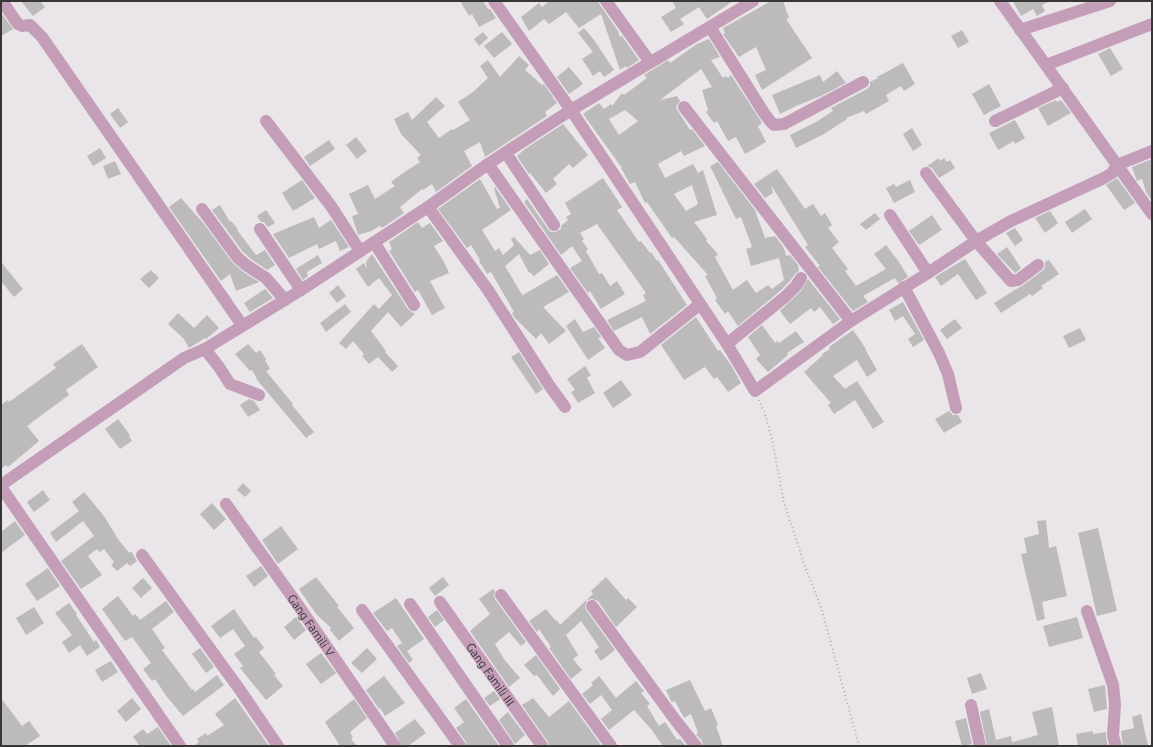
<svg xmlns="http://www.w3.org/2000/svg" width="1153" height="747" font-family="Ubuntu,sans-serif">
  <rect width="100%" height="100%" fill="#e9e5e8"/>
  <!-- building -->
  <path fill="#bdbabc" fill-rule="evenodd" d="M21,1H40L45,7L33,16Z
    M460,1H483L488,9H490L496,18L479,27L472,14L469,16Z
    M549,1H598L600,5L618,31L620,37L622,36L639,60L627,68L626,66L620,70L601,14L579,28L566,12L549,24L544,19L529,31L521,17L539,3L542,7Z
    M672,1H733L707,19L699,7L680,19L684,24L671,32L661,17L676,8Z
    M771,1H783L789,18L786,19L812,58L762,90L755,75L766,70L756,47L739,57L723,34L725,33L723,28Z
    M1013,1H1050L1042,5L1045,11L1037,16L1033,9L1021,16Z
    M1,13L13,29L1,36Z
    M584,28L594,40L614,70L604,77L600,71L593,76L582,59L593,52L578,33Z
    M962,30L969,42L958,48L951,36Z
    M483,32L488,38L479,46L474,39Z
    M502,32L512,44L494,58L484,46Z
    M709,39L720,57L711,60L723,78L726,76L728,78L731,75L762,123L758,126L766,142L745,154L736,137L728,141L717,121L714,123L706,112L708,110L702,90L712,87L701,69L660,100L677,96L680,101L677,105L676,108L678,111L690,130L692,129L705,146L684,156L681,151L658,164L665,178L693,164L698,173L703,170L717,215L694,222L707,239L706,241L718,254L715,257L733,290L747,280L756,293L768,285L772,289L784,280L779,258L751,266L746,249L752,247L741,217L736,219L710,166L718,162L755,210L765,238L775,236L784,248L786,256L790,255L798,265L799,271L795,274L790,281L780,291L738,326L728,311L725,314L715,300L717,298L705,276L708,275L674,237L672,238L647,202L645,203L635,182L630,184L621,168H622L583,114L599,103L604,109L611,104L612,106L622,93L624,95L647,78L644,75L668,60L670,63L697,44ZM625,110L638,121L619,135L609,119ZM692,185L698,204L686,211L674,194Z
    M1110,48L1123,69L1111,76L1098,54Z
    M519,56L529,65L525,70L542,85L544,84L557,103L545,112L547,116L485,157L480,142L464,151L472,166L436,192L432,184L423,190L422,189L400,207L404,213L382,228L380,226L371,231L358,235L352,216L358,214L349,194L368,185L375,199L395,186L391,182L403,173L420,162L417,158L421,155L401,134L394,119L408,112L412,120L436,97L445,106L427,122L439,138L452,129L453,130L470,120L458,102L473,92L488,78L480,66L488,60L500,77Z
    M903,63L915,84L904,91L901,86L886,95L889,101L866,114L864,111L846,118L847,119L824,134L796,148L790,135L816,122L833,111L831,108L867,89L870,86V82L878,78L877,77Z
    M569,67L583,84L569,94L557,77Z
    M837,71L846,83L821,96L796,106L780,114L772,95L820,75L823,82Z
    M989,84L1001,106L984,115L972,94Z
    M1056,100L1057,102L1061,100L1071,113L1048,126L1038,108Z
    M118,108L128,122L120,128L110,114Z
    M1015,120L1025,138L1015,144L1014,141L998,150L989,133Z
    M563,124L588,155L573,168L569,164L553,179L557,184L546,193L530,173L529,174L517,156L525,149Z
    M912,128L922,145L913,151L903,134Z
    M356,137L367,151L357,159L346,145Z
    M329,140L335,149L310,166L304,157Z
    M100,148L106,158L93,166L87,156Z
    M939,158L940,161L944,158L947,162L950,160L955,168L939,178L932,168L927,166Z
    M1152,159V201L1146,192L1142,179L1137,181L1132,167Z
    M115,161L121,174L108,179L103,166Z
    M777,169L805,209L813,204L821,216L825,213L832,225L828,228L839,242L832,248L848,269L845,271L856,286L886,269L874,254L886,245L899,262L908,277L898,283L895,278L863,296L868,302L853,311L818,267L820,266L805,247L808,245L771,185L773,193L765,198L754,184Z
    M603,178L622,207L617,210L639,242L641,241L650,253L651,252L657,261L658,260L687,305L650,334L642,317L614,331L607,320L646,301L643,295L646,293L597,224L580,233L584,239L582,241L588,249L586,251L599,274L602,273L610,286L617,281L625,294L601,309L590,291L588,293L570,268L582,261L572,246L561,255L524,202L527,199L548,229L551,232H555L561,229V226L568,220L566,217L571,214L565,203Z
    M1117,178L1135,203L1124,210L1106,185Z
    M480,179L497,209L500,208L494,188L495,187L511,210L482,230L495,251L499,248L503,255L514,245L511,239L514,237L530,255L540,250L549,264L534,276L528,271L519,254L505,266L521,293L523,295L557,275L569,292L543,307L566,331L549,344L541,333L536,339L515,318L512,313L514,312L491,272L487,274L479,261L480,260L471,245L467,248L438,209Z
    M302,180L315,198L293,211L282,193Z
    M910,180L915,192L894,203L886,188L894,184L896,187Z
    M181,198L204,224L232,262L242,271L259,282L236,291L230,274L221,281L169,207Z
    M220,205L230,222L231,221L238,229L237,230L256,255L265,250L275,265L267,270L251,259L243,252L212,210Z
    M1085,209L1092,219L1072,233L1065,222Z
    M266,210L275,223L268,227L264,222H261L257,216Z
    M1050,211L1058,223L1045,233L1035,218Z
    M875,213L880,219L866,230L860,224Z
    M932,215L942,230L919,245L909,231Z
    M314,217L319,228L331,220L349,247L340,251L336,241L319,249L317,244L289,258L273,234Z
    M418,222L422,228L430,223L443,241L434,246L444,262L449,273L430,281L445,308L432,315L418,290L415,292L389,251L392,249L389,242Z
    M1015,228L1023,240L1015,246L1006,233Z
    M1007,247L1021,268L1015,273L997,254Z
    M372,254L408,309L415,314L401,327L388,312L371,331L386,351L385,352L398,366L392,372L378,357L369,364L362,356L364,354L353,341L346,349L339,343L374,304L379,309L392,295L379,278L368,287L356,269L364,263L367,269L366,262Z
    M318,255L322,263L307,272L308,276L303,280L296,269Z
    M965,259L987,293L976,300L958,274L941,286L935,277Z
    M1049,260L1059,274L1041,286L1043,288L1032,296L1030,294L1001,313L994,303L1018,288L1022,286L1042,271L1045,268V262Z
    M1,262L23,289L14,297L1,281Z
    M151,270L159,278L149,288L140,279Z
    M808,279L840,319L833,324L820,307L814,312L811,308L790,324L780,311L801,291Z
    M338,285L346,296L337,303L329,293Z
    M265,289L273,298L250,312L244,303Z
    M903,302L924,340L913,347L908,339L915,334L903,316L895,321L889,310Z
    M345,304L351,312L326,332L320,323Z
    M178,313L194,328L207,315L219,328L206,339L205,338L189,348L184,339L168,324Z
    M696,317L718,351L720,350L731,365L741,383L728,392L717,377L714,379L705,367L684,380L661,345Z
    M575,319L583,332L594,327L601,337L598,338L605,348L588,360L566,326Z
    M955,319L962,328L947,339L940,330Z
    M762,325L775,343L777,341L779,343L796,331L804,342L787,353L788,355L768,372L756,359L760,355L748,337Z
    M1080,328L1086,340L1069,348L1063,336Z
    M853,330L866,349H865L877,370L867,377L857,360L833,376L845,389L857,381L884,422L873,429L855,400L834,414L828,405L831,403L804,372L823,355L822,354L830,349L829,347Z
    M82,344L98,367L66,390L69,395L27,426L39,441L8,467L6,465L1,469V405L8,400L9,402L56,368L53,364Z
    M248,344L256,353L260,350L266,359L265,360L270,369L266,371L293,404L292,405L314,432L306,438L258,381L252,370L250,371L235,354Z
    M519,352L543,389L536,394L511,357Z
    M585,366L591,375L587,378L595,393L578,403L571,392L575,390L567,379Z
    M621,380L632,395L613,408L603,393Z
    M249,399L254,401L260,410L248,417L240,405Z
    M949,411L953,415H958L962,422L944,433L935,419Z
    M118,419L130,435L129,436L132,441L120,449L105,429Z
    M243,483L251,491L245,497L237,490Z
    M43,490L50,500L34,512L27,502Z
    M84,492L104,516L118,539L129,553L131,551L137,561L130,566L127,563L117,571L111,565L114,562L104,549L100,552L97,549L88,556L102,575L81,589L61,561L94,536L83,521L56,542L50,533L79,511L72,502Z
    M212,503L226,519L214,530L200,514Z
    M1046,520L1049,548L1056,546L1067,596L1042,602L1045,619L1037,621L1021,554L1027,553L1024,538L1039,534L1037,521Z
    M15,521L25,535L1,553V532Z
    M281,526L298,549L278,564L262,540Z
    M1098,528L1117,611L1097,616L1078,533Z
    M261,566L268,576L254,587L246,576Z
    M48,568L60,586L37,601L25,584Z
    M316,577L339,606L337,607L354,628L339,641L330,630L331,628L316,614L299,589Z
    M443,577L449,585L435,596L429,588Z
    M606,577L626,600L628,598L637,607L616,627L598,601L592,599L587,600L585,606L586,610L615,650L601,661L594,651L599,647L581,621L566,635L578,655L573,659L582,670L571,679L549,648L551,647L539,629L537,632L529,621L546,609L556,621L557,620L560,625L593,594L591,591Z
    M143,578L152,588L141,598L132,588Z
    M493,589L495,591L494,595L495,599L526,642L521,646L509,632L495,644L504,659L520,678L509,687L470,631L490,614L479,599Z
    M118,596L133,616L135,614L140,620L166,601L174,612L152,629L165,648L162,650L192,690L193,689L195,692L217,675L224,685L183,716L167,697L155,679L152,681L143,669L151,663L132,637L125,641L102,609Z
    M396,598L424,639L407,651L413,660L409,663L397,646L402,643L392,628L387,631L373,613Z
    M69,603L77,614L76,615L94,642L96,640L100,647L87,656L80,645L69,653L62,642L72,635L55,613Z
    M34,607L44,623L26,635L16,618Z
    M234,609L254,638L256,637L264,648L259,652L276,674L274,675L283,686L266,700L240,668L243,666L234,654L245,646L233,629L220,638L211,626Z
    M437,610L444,620L435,627L428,617Z
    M296,617L306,630L294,640L284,627Z
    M1077,617L1083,638L1049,647L1043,626Z
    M200,648L214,667L206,673L192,654Z
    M367,648L377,659L362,673L351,663Z
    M321,653L336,673L321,684L306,664Z
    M536,655L560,689L553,696L537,675L534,676L524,665Z
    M111,661L118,672L102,682L95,670Z
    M981,673L987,689L972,694L967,678Z
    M384,676L405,703L385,716L380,708L379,709L366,690Z
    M599,676L616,698L636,681L644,691L641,693L650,704L647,706L659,726L665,722L677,740L680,739L686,746H663L651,729L634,710L609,730L601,719L612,710L601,695L590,704L582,694L593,685L591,683Z
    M690,680L705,711L711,708L718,725L716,726L723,746H703L702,741L696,734L698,733L691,714L684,718L675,701L672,702L671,701L666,690Z
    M1105,685L1107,709L1094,712L1088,689Z
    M494,691L500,699L490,706L484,698Z
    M1,698L22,726L29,721L40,736L25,746H1Z
    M132,698L141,709L126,722L117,711Z
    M235,698L269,746H194L199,742L197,739L206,733L207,736L224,725L215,714Z
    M533,698L549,717L569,701L601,745L595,746H549L548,742L522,705Z
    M354,699L367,718L350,732L353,738L351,739L357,746H340L325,722Z
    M466,699L499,746H467L466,742L456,728L464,722L454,708Z
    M1052,707L1059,746H987L980,712L989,709L996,740L1011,736L1012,742L1038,735L1032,712Z
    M508,712L525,735L515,744L499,720Z
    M1141,714L1148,746H1123L1121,731L1134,728L1132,717Z
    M966,718L972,744L962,746L955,721Z
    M415,719L426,733L408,746H402L395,733Z
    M158,727L171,746H140L133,737L143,729L147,734Z
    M1093,731V734L1106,732V738L1108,746H1078L1076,734Z"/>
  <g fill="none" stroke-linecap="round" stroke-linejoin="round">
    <!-- path -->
    <path stroke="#afacaf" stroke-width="2" stroke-dasharray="1 3" stroke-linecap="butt" d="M759,400L765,414L772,439L784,503L806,569L821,607L859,746"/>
    <!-- minor -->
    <g stroke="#c49eb8" stroke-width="12">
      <path d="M2,1L18,24L22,26L30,25L42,37L242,325"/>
      <path d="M494,1L571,110L727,344L755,391L851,321L928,273L976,241L1011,221L1104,178L1112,173L1117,165L1152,214"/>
      <path d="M606,1L650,62"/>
      <path d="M1000,1L1117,165L1152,151"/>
      <path d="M710,27L764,113L770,121L774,125L784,124L863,82"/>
      <path d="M1020,30L1110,1"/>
      <path d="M1046,65L1152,24"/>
      <path d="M684,107L851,321"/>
      <path d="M266,121L331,206L360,251"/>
      <path d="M995,121L1063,88"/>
      <path d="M506,153L554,225"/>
      <path d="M488,164L619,350L627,355L640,352L699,305"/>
      <path d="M926,173L976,241L1011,281L1018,280L1038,265"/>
      <path d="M428,207L488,290L549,385L565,407"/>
      <path d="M202,209L237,257L246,265L266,278L285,300"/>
      <path d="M890,215L928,273"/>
      <path d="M260,229L301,290"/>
      <path d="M374,242L414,305"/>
      <path d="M904,287L939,353L948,374L956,408"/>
      <path d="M727,344L785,297L796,286L801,278"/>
      <path d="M205,349L219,367L230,384L259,395"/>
      <path d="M1,485L184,358L205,349L301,290L428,207L488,164L571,110L753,1"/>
      <path d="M1,487L180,746"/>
      <path id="s1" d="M226,504L298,605L395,746"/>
      <path d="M142,555L240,690L278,746"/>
      <path d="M501,595L611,746"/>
      <path id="s2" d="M440,602L542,746"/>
      <path d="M410,604L508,746"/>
      <path d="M592,606L676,721L696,746"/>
      <path d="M362,610L460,746"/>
      <path d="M1087,611L1113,685L1115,704L1113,736L1116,746"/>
      <path d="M971,705L980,746"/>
    </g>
  </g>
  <g text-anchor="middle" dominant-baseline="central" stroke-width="3.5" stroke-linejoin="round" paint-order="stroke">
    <!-- street labels -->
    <g font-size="12" fill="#383738" stroke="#e9e5e8">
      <text stroke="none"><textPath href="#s1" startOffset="148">Gang Famili V</textPath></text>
      <text stroke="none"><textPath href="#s2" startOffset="88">Gang Famili III</textPath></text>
    </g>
  </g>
  <!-- border -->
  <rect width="1153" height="747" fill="none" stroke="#383738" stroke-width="4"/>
</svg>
